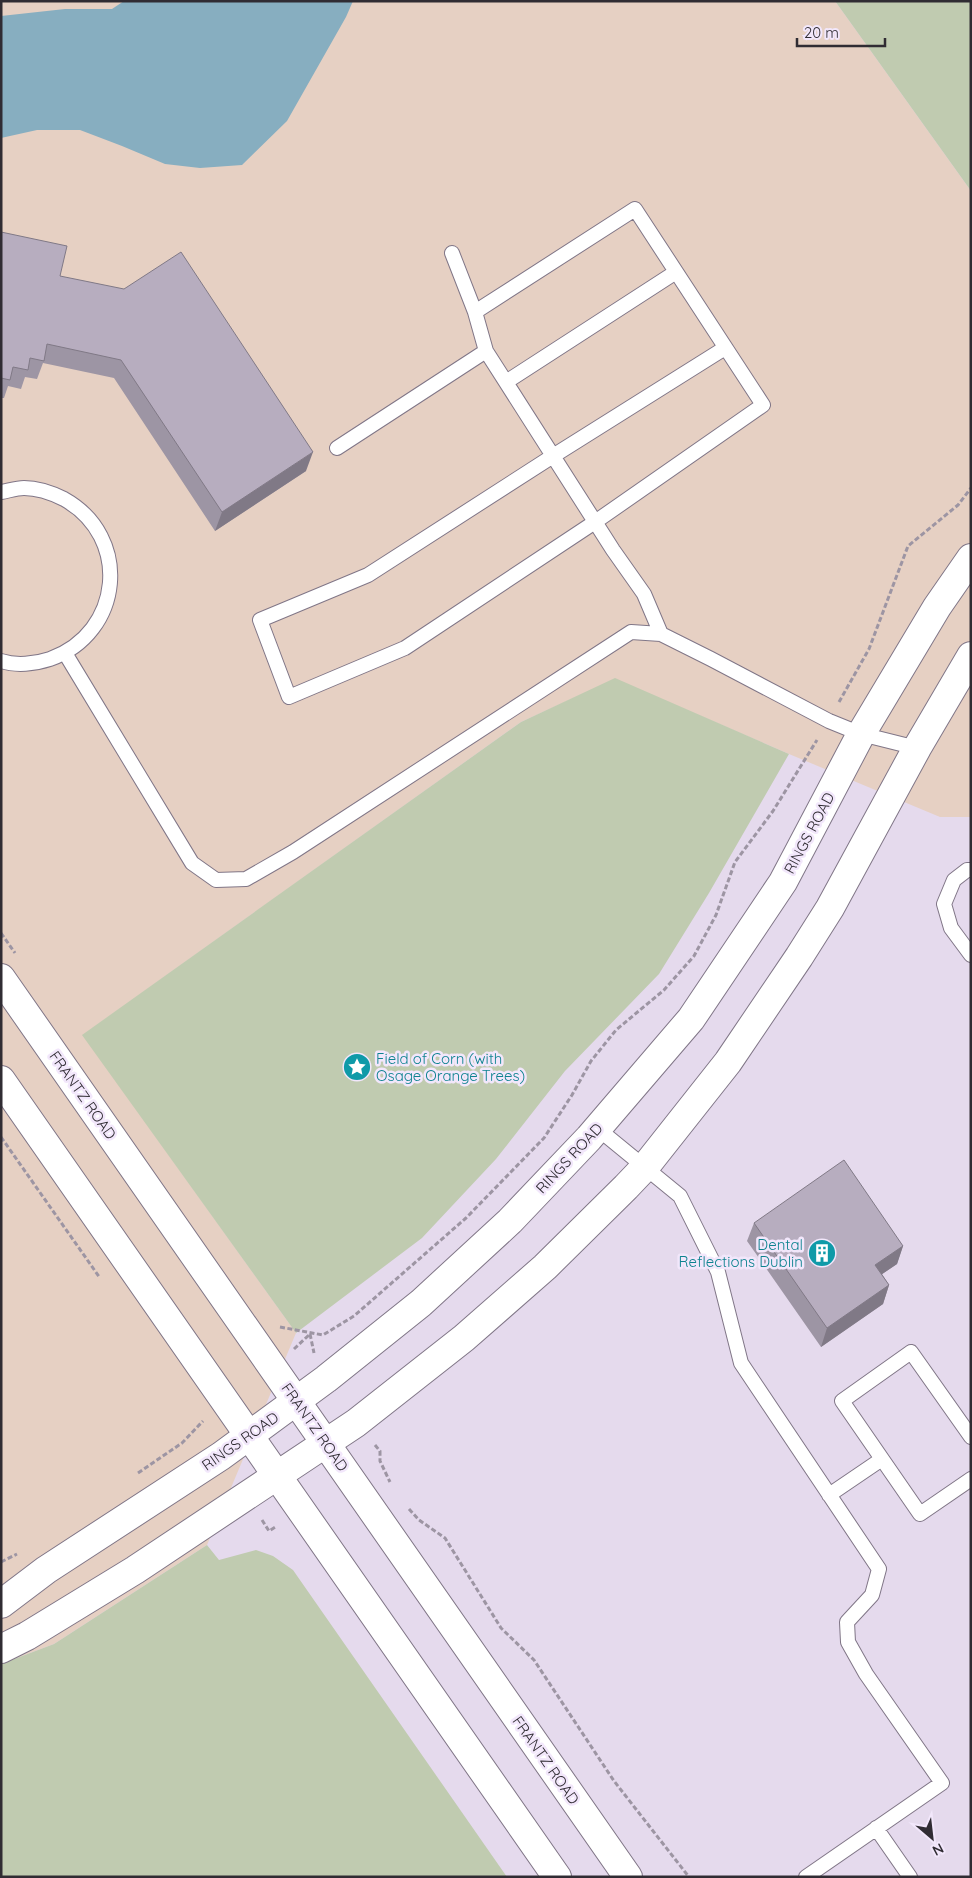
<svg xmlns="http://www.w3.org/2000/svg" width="972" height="1878" font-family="Quicksand,sans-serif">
  <rect width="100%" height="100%" fill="#e5daed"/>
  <!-- commercial -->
  <path fill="#e6d0c3" d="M1,1H835L971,191V817H940L789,754L615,679L521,722L83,1035L296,1333L207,1545L54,1644L1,1664Z"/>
  <!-- green -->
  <path fill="#c0cbb0" d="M835,1H971V191Z
    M615,678L789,754L709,893L659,974L565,1071L496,1159L422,1238L296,1333L82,1035L521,722Z
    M207,1545L219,1560L256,1550L273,1556L293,1570L507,1877H1V1664L54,1644Z"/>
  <!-- water -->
  <path fill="#87aec0" d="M124,1H353L346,17L287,121L242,165L200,168L165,164L122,146L80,130H37L1,138V16L65,9H112Z"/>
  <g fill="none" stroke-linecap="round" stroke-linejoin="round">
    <defs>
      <path id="service" d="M452,253L475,312L486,351L613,550L644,594L661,634
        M475,312L635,209L763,405L595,522L405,648L289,697L260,620L368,575L553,456L725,348
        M506,382L676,272
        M337,448L486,351
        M1,492C8,491 16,488 24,488C37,488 52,493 64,499C132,537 123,633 50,659C35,664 16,666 1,661
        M65,653L192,863L216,880L246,879L293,852L631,632L661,634L711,659L829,721L861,734L917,748
        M971,870H967L954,880L944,904L951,928L971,955
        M597,1128L680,1196L718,1272L741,1363L879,1569L872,1595L847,1622L848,1642L866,1674L942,1783L806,1877
        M971,1437L911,1352L842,1401L920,1514L971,1479
        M829,1495L882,1459
        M876,1828L910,1877"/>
      <path id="secondary" d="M1,1604L46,1570L221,1456L326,1379L421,1303L510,1221L589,1138L691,1019L783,882L861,734L937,607L971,558
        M1,1649L27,1636L135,1570L356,1423L464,1338L545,1267L626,1187L645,1167L728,1062L799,957L830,908L917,748L971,656"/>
      <path id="primary" d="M1,978L628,1877
        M1,1080C185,1347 371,1612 557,1877"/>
    </defs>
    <!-- service casing -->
    <use href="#service" stroke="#807687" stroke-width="16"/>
    <!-- secondary casing -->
    <use href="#secondary" stroke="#807687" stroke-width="30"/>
    <!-- primary casing -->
    <use href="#primary" stroke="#807687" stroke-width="30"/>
    <!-- path -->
    <path stroke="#9d95a3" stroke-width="3" stroke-dasharray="5 2.5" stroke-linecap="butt" d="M839,702L869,649L908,546L958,505L971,488
      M1,933L15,953
      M1,1137L100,1278
      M280,1327L323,1335L354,1316L466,1218L544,1138L572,1095L591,1061L616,1030L664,990L694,956L716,915L735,862L773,811L817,740
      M310,1334L314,1353
      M294,1349L310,1334
      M375,1445L380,1451V1461L390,1482
      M138,1473L182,1443L203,1421
      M409,1509L419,1520L445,1538L501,1628L534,1660L614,1781L689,1877
      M262,1520L269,1531L277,1526
      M1,1562L17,1554"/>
    <!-- service -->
    <use href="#service" stroke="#fff" stroke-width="14"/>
    <!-- secondary -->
    <use href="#secondary" stroke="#fff" stroke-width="28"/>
    <!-- primary -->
    <use href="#primary" stroke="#fff" stroke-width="28"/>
  </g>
  <!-- wall -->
  <path fill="#9d95a4" d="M1,232L60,276L306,471L215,531L114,378L43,363L37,379L25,377L21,389L8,386L4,398H1Z
    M754,1223L903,1246L897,1264L882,1274L889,1285L883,1304L821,1347L747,1241Z"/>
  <!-- shaded-wall -->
  <path fill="#807986" d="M313,452L306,471L215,531L222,512Z
    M903,1246L897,1264L869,1283L875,1265Z
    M889,1285L883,1304L821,1347L827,1328Z"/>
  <!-- building -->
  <path fill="#b7adbf" stroke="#807986" d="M1,232L67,246L60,276L124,289L181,252L313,452L222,512L121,360L47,344L44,361L30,358L28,370L13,367L10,380L1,378Z
    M844,1160L903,1246L875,1265L889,1285L827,1328L754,1223Z"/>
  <!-- icons -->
  <defs>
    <symbol id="sight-disc" viewBox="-11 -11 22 22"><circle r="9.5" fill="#0f9aa8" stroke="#f2e7fb"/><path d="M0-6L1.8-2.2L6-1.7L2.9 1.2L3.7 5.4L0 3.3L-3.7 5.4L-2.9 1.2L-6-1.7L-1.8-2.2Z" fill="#fff"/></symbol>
    <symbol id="building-disc" viewBox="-11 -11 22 22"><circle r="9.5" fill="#0f9aa8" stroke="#f2e7fb"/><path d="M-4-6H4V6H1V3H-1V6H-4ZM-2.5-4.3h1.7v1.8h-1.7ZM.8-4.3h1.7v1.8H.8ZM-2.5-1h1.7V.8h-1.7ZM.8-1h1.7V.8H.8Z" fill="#fff"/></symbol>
  </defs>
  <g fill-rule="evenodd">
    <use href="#sight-disc" x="341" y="1051" width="32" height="32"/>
    <use href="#building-disc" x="806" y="1237" width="32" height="32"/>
  </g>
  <g text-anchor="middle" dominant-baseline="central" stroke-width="5" stroke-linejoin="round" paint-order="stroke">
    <!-- street labels -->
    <g font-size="15" fill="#302c33" stroke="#f2e7fb">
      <text transform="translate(809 833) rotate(-62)">RINGS ROAD</text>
      <text transform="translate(83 1095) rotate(55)">FRANTZ ROAD</text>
      <text transform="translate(569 1158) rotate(-47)">RINGS ROAD</text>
      <text transform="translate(315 1427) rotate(55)">FRANTZ ROAD</text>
      <text transform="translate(240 1441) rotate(-35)">RINGS ROAD</text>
      <text transform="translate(546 1760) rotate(55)">FRANTZ ROAD</text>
    </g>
    <!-- culture labels -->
    <g font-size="15" fill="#0d838f" stroke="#f2e7fb" text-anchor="start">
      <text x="376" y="1058">Field of Corn (with<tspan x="376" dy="17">Osage Orange Trees)</tspan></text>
      <text x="803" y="1244" text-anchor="end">Dental<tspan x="803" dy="17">Reflections Dublin</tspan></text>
    </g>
  </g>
  <!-- border -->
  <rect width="972" height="1878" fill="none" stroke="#302c33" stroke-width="5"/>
  <!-- north arrow -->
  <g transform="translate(932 1838) rotate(152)" stroke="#f2e7fb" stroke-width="4" paint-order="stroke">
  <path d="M0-4L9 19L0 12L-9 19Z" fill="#302c33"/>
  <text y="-8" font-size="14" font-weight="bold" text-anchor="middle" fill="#302c33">N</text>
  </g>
  <!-- scale -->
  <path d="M797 38v8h88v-8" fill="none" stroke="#302c33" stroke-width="2.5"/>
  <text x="804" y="38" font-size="15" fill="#302c33" stroke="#f2e7fb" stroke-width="4" paint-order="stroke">20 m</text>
</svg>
